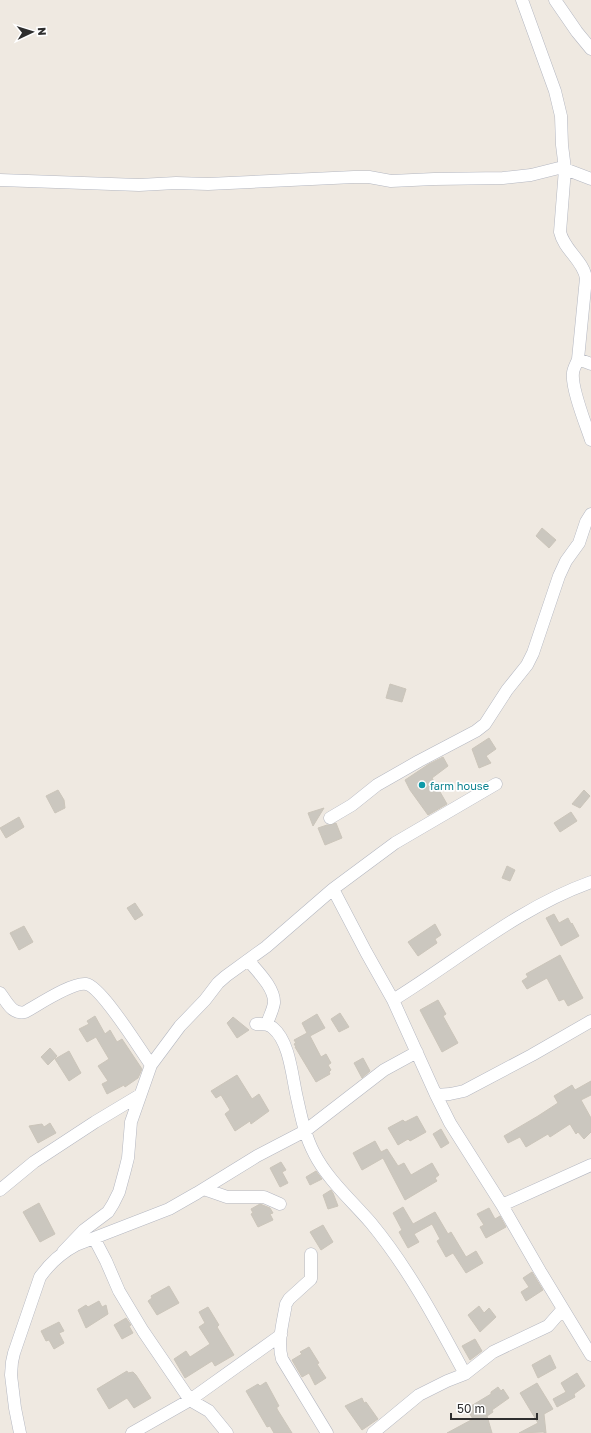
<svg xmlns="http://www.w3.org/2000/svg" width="591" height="1433" font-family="'Golos Text',sans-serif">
  <rect width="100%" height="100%" fill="#efe9e1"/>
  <!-- building -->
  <path fill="#cbc7bf" stroke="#cbc5ba" d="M542,528L556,540L549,548L536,536Z
    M390,684L406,689L402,702L386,698Z
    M489,738L496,749L486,756L491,763L479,768L472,749Z
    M443,757L448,766L432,778L447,804L428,815L410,790L405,780L429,764Z
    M58,790L64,800L65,808L55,813L46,796Z
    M584,790L590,796L580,808L572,804Z
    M324,808L313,826L308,813Z
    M571,812L577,821L560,832L554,823Z
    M19,817L24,827L6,838L0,828Z
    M336,823L342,838L325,845L318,828L327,825H330Z
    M507,866L515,870L510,881L502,878Z
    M135,903L143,915L135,920L127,908Z
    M554,914L559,923L568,918L571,924L572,923L579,936L561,946L546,918Z
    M435,924L441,935L435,939L437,943L418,956L408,942Z
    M24,926L33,942L19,950L10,933Z
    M560,955L583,998L568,1006L564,999L559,1001L547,978L527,989L522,981L528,977L526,974Z
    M438,1000L446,1014L443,1016L458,1043L442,1052L420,1010Z
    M340,1013L349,1027L339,1032L331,1019Z
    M317,1014L325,1028L310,1036L321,1057L326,1054L331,1063L328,1065L331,1070L329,1072L330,1074L316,1082L295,1047H296L294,1044L296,1043L294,1040L307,1033L302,1023Z
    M95,1016L105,1034L110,1030L117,1042L122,1039L142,1069L138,1078L125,1087L124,1085L107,1094L102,1084L108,1081L98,1066L109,1059L96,1037L87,1042L79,1029L89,1024L87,1021Z
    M233,1017L249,1030L237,1038L227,1023Z
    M50,1048L57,1056L48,1065L41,1057Z
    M69,1051L81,1073L69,1081L55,1059Z
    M363,1058L370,1071L362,1078L354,1063Z
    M237,1075L252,1099L259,1094L269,1111L251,1124L250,1121L235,1131L225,1114L230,1110L221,1095L216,1098L211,1091Z
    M591,1081V1095L581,1100L591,1118V1132L584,1139L578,1132L576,1134L570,1124L550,1137L548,1134L526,1147L520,1137L508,1143L504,1136L538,1116L558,1103L554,1096L572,1085L575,1090Z
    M417,1116L426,1132L410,1141L408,1139L398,1145L388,1128L403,1120L405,1122Z
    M50,1123L56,1133L38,1143L29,1126L42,1124L44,1127Z
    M441,1129L449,1143L441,1148L433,1134Z
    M375,1141L381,1152L387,1149L398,1166L404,1163L411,1175L432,1163L439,1175L435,1178L437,1181L405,1200L383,1158L362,1170L353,1153Z
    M281,1162L286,1170L282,1172L288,1183L280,1187L270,1168Z
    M316,1171L322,1179L310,1185L306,1177Z
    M331,1190L333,1193L338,1206L328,1209L323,1195Z
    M39,1203L55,1234L40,1242L23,1212Z
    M260,1204L270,1208L273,1213L270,1214L273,1220L258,1227L251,1214L253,1213L251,1209Z
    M403,1207L413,1224L435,1212L448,1234L451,1232L466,1257L476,1251L483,1263L466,1273L453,1253L446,1257L437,1241L440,1239L432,1224L414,1234L419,1242L408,1248L399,1232L402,1230L393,1213Z
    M489,1208L495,1219L500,1216L506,1227L486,1238L480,1227L484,1225L477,1214Z
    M323,1225L333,1242L321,1250L310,1232Z
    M532,1272L543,1290L526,1301L521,1292L529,1287L523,1278Z
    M169,1286L179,1303L157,1315L148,1301L152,1298L151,1296Z
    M99,1301L102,1307L106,1305L108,1314L86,1328L78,1310L86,1305L88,1307Z
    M479,1306L484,1313L489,1308L496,1317L480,1332L468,1315Z
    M208,1307L219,1325L217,1327L234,1355L215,1366L212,1361L185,1378L174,1359L186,1351L190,1357L210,1344L199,1327L205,1323L199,1312Z
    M126,1318L131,1325L129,1326L133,1333L122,1339L114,1325Z
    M59,1322L64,1331L59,1333L64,1343L54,1349L49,1340L46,1341L41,1331Z
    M475,1339L482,1351L470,1360L462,1346Z
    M309,1347L319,1363L317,1364L326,1378L315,1385L309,1373L302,1377L292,1360L302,1354L300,1352Z
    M550,1355L556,1368L538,1378L532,1365Z
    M127,1371L128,1373L133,1372L136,1375L151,1398L134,1408L127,1398L109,1409L97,1389Z
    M577,1373L585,1386L574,1394L575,1397L557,1407L553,1399L566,1392L561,1383Z
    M266,1382L279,1406L277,1407V1409L292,1433H274L270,1426L267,1427L246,1391L258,1384L260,1386Z
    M537,1383L553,1409L544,1414L546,1433L543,1432L519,1433L538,1423L520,1393Z
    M498,1387L501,1391L503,1389L509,1398L492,1410L493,1412L487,1416L492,1433H447L473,1419L468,1411L472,1409L471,1406L491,1394V1392Z
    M362,1398L364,1403L366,1402L378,1419L362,1430L345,1406Z"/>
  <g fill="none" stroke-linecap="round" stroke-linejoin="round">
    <defs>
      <path id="minor" d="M522,0L555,91L561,116L562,145L565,169L560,232C564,250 583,260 586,278L578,359C577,363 573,369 573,373C571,388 586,425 591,440
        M555,0L577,32L591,49
        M0,180L139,185L176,183L208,184L354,177H369L391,181L434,179L503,178L531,175L559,168L565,169L591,179
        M578,359L591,364
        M330,818L352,805L377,785L419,761L476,731L485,724L507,690L527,665L533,653L559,576L566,561L579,543L586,522L591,514
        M333,889L366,952L393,1000L436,1095L450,1123L502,1205L540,1271L591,1355
        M248,960C257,971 275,988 274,1003C273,1010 269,1017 267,1024
        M0,993C7,1002 12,1015 25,1012C38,1005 72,982 86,984C101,986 141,1051 151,1065
        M393,1000C458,960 518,908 591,882
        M256,1024C262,1024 268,1023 273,1028C290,1042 292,1077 297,1098C301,1116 305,1136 314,1153C327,1179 352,1201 371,1223C409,1269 437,1322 465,1374
        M436,1095L450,1094L464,1091L532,1055L591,1021
        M204,1189L227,1197H264L280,1204
        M0,1190L34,1162L95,1122L140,1095
        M502,1205L591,1165
        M94,1238L106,1261L119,1291L143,1331L190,1400L209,1411L227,1433
        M63,1252L84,1230L108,1212L113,1204L119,1192L125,1170L128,1158L131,1122L151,1065L180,1026L205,1000L218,983L226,976L266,947L333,889L395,843L496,784
        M311,1254V1279L289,1299L286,1304C283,1322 277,1342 282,1359L327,1433
        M20,1433L15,1408L11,1375L12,1362L14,1353L40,1277C50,1263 61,1253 76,1245L169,1209L197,1193L257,1156L305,1131L384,1070L417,1052
        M132,1433L190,1400L281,1335
        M373,1433L419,1395L447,1381L465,1374L493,1352L548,1326L563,1309"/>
    </defs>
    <!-- minor casing -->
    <use href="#minor" stroke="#b4b7c1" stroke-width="13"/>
    <!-- minor -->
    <use href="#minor" stroke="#fff" stroke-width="12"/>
  </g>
  <!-- markers -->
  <circle fill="#0f9aa8" stroke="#fff" stroke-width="1.5" cx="422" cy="785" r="4"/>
  <g text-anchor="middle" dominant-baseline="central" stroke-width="3.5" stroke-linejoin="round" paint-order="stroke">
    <!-- culture labels -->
    <g font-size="11" fill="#0d838f" stroke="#fff" text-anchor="start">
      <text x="430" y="785">farm house</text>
    </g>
  </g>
  <!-- north arrow -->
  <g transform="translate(32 32) rotate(86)" stroke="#ffffff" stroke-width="3" paint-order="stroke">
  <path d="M0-3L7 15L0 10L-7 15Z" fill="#2e2e2e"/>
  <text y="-6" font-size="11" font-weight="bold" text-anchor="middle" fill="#2e2e2e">N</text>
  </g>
  <!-- scale -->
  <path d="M451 1413v6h86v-6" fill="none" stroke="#2e2e2e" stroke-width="2"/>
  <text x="457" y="1413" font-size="12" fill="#2e2e2e" stroke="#ffffff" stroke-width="3" paint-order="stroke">50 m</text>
</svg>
